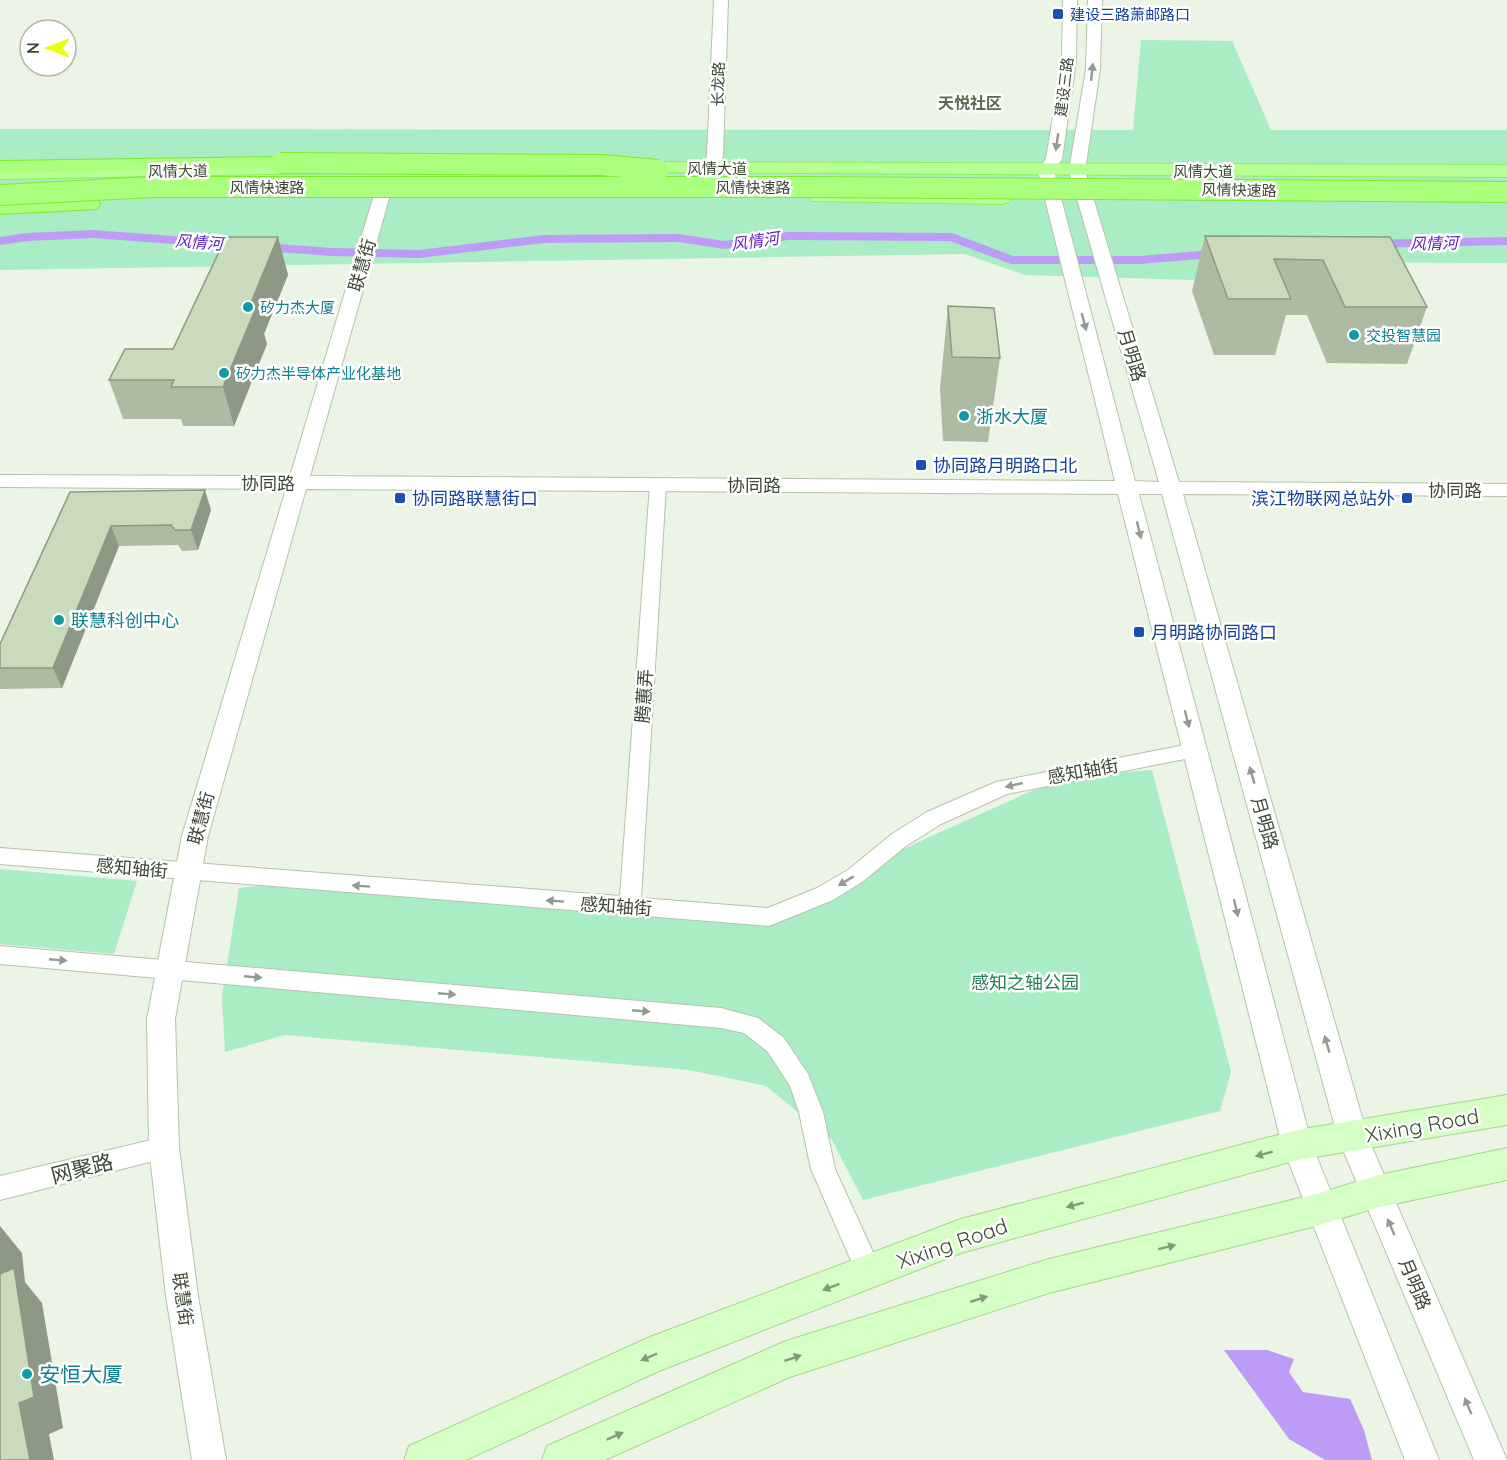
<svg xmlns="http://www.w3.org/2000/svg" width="1507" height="1460" font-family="Quicksand,'Noto Sans SC',sans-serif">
  <rect width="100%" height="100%" fill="#ebf4e5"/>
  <!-- green -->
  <path fill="#aaecc4" d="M1141,40L1232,41L1271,130H1507V263L1238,262L1193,280L1025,275L964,254L0,270V129L1133,130Z
    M1152,770L1231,1072L1220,1111L863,1200L832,1140L766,1086L689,1070L285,1035L225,1052L222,997L239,888L267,885L634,897L778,908L938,833L1063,777Z
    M0,869L137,881L114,954L0,944Z"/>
  <!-- water -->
  <path fill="#bc9cf7" d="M1224,1350H1267L1294,1359L1289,1372L1303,1392L1350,1399L1364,1430L1372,1460H1325L1289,1439Z"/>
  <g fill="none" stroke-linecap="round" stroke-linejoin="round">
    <!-- canal -->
    <path fill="#bc9cf7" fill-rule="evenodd" d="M93,230L332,248L419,250L544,235L678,234L725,241L788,232L952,233L1013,256H1139L1226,249L1233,253L1226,257L1139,264H1011L950,241L788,240L725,249L678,242L544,243L419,258L332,256L93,238L27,241L0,245V237L27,233Z
      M1507,237V245L1369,248L1362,244L1369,240Z"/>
    <defs>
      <path id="minor" d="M658,480L664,481L666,485L641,898L768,908L817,888L848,870L892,834L927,812L996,782L1195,743L1202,745L1205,750L1202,755L1195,757L1007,794L941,824L906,846L862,882L833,900L769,926L0,864V848L620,896L650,485L652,481Z
        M0,946L721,1008L758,1018L784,1038L808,1074L823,1112L835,1169L882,1272L878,1281L869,1285L860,1281L811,1169L799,1112L790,1086L768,1052L744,1033L721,1028L0,964Z
        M164,1137L173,1140L176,1148L173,1156L0,1200V1176Z"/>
      <path id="tertiary" d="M714,0H728L723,155L720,167L712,172L704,167L707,155Z
        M1063,0H1077L1076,61L1062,159L1054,171L1135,481L1159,482L1069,171L1086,69L1088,0H1102L1100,69L1085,171L1179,482L1507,484V496L1183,494L1368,1138L1507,1460H1474L1338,1138L1162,494H1139L1312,1145L1439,1460H1405L1282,1145L1118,494L306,489L208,836L175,1019L179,1148L198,1296L226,1460H192L166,1296L149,1148L147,1019L182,836L286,489L0,487V475L290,476L374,195L382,190L390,195L310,476L1115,481L1038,171L1046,159L1062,61Z"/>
      <path id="secondary" d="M1507,1095V1125L1297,1160L961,1253L659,1371L466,1460H404L409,1446L650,1337L961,1219L1297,1130Z
        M1507,1148V1180L1375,1208L1320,1225L1049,1293L790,1377L605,1460H542L547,1446L786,1341L1049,1259L1320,1193L1375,1176Z"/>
      <path id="primary" d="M628,162L1507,165V177L621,172L618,168L621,164Z
        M313,163L320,165L323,169L320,173L0,179V167Z
        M819,191L1002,192L1009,194L1012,198L1009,202L1002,204L812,201L809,197L812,193Z"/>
      <path id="trunk" d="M280,157L287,159L290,163L287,167L0,173V161Z
        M89,198L97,199L100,204L97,209L0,214V202Z"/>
    </defs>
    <!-- minor casing -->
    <use href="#minor" stroke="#b4c4aa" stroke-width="2"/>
    <!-- tertiary casing -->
    <use href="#tertiary" stroke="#b4c4aa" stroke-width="2"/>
    <!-- secondary casing -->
    <use href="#secondary" stroke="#a5d58f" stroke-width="2"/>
    <!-- primary casing -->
    <use href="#primary" stroke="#8eef59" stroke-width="2"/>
    <!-- trunk casing -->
    <use href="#trunk" stroke="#7bec28" stroke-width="2"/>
    <!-- minor -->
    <use href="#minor" fill="#fff" fill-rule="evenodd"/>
    <!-- tertiary -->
    <use href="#tertiary" fill="#fff" fill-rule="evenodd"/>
    <!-- secondary -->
    <use href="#secondary" fill="#d6ffc5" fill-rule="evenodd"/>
    <!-- primary -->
    <use href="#primary" fill="#b8ff94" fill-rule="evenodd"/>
    <!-- trunk -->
    <use href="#trunk" fill="#acff7d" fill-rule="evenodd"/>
    <defs>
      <path id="trunk-bridge" d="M280,163L601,165L658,170
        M0,195L152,187H810L1507,192"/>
    </defs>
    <!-- trunk-bridge casing -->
    <use href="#trunk-bridge" stroke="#7bec28" stroke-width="22" stroke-linecap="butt"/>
    <!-- trunk-bridge -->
    <use href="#trunk-bridge" stroke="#acff7d" stroke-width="20"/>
  </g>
  <!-- wall -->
  <path fill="#aebba3" d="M1205,236L1390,237L1427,307L1407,364L1327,363L1307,315H1286L1275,355H1214L1192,291Z
    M278,237L288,275L264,333L267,344L234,426H183L181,419H123L109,380L173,349Z
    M948,306L1000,358L988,442L943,441L940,389Z
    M70,492L211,510L198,550L182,551L178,545L119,546L62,688L0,689V644Z"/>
  <!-- shaded-wall -->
  <path fill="#8d9984" d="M278,237L288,275L264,334L267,344L234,426L223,387L250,305Z
    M205,490L211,510L198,550L191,530Z
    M111,526L119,546L62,688L53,668Z
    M0,1226L22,1253L25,1282L42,1303L63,1428L49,1434L54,1460H30L19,1403L0,1275Z"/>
  <!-- building -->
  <path fill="#cadabd" stroke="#8d9984" stroke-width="1.5" d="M1205,236L1390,237L1427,307H1345L1323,260L1274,259L1291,299H1228Z
    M226,237H278L250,305H257L223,387H171L174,380H109L125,349H173Z
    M948,306L994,308L1000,358L952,357Z
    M205,490L191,530H175L171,525L111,526L53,668H0V644L70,492Z
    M14,1268L34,1397L19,1403L30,1460H0V1274Z"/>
  <!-- one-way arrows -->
  <defs><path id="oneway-solid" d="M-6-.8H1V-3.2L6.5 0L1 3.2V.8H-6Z" transform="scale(1.5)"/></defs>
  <g fill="#949a8f">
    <use href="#oneway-solid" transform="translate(1092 72) rotate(-84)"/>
    <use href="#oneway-solid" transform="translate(1057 142) rotate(98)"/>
    <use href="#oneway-solid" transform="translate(1084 322) rotate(75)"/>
    <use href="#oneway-solid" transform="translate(1139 530) rotate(76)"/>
    <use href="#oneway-solid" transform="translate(1187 719) rotate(76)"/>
    <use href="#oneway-solid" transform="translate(1252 775) rotate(-106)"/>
    <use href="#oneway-solid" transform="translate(1014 785) rotate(167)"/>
    <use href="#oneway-solid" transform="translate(846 881) rotate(149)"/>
    <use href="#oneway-solid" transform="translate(361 886) rotate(-176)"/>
    <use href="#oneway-solid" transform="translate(555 901) rotate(-176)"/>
    <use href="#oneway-solid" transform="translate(1236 908) rotate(76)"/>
    <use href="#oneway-solid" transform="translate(58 960) rotate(5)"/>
    <use href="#oneway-solid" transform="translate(253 977) rotate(5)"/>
    <use href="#oneway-solid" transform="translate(447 994) rotate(5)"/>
    <use href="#oneway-solid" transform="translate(641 1011) rotate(5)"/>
    <use href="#oneway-solid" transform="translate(1327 1044) rotate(-106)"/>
    <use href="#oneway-solid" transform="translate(1391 1227) rotate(-113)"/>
    <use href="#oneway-solid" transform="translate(1468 1406) rotate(-113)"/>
  </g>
  <g fill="#829a75">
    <use href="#oneway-solid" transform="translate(1264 1154) rotate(165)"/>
    <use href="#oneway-solid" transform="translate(1075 1205) rotate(165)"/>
    <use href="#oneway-solid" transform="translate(1167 1247) rotate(-14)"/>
    <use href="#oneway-solid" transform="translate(831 1287) rotate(159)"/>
    <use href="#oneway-solid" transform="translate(979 1299) rotate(-18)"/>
    <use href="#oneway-solid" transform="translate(649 1357) rotate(157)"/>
    <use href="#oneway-solid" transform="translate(793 1358) rotate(-19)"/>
    <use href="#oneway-solid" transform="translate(615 1436) rotate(-24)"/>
  </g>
  <!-- markers -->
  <g fill="#1a4fb4" stroke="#fff" stroke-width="2">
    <rect x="1052" y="8" width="12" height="12" rx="3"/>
    <rect x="915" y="459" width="12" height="12" rx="3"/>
    <rect x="394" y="492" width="12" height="12" rx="3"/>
    <rect x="1401" y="492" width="12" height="12" rx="3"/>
    <rect x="1133" y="626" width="12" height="12" rx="3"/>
  </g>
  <g fill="#0f9aa8" stroke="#fff" stroke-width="2">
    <circle cx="248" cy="307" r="6"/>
    <circle cx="1354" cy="335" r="6"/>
    <circle cx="224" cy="373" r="6"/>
    <circle cx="964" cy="416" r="6"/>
    <circle cx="59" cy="620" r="6"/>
    <circle cx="27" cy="1374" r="6"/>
  </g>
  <g text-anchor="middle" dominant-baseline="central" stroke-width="5" stroke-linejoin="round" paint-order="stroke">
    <!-- far-transit labels -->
    <g font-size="15" fill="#164399" stroke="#fff" text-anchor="start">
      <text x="1070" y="14">建设三路萧邮路口</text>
    </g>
    <!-- far-street labels -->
    <g font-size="15" fill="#3d4734" stroke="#fff">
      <text transform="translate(718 84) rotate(-88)">长龙路</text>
      <text transform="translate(1064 87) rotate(-83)">建设三路</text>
      <text x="717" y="168">风情大道</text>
      <text transform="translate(178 171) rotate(-1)">风情大道</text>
      <text x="1203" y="171">风情大道</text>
      <text x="267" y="187">风情快速路</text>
      <text x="753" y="187">风情快速路</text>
      <text transform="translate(1239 190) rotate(1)">风情快速路</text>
    </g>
    <!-- far-culture labels -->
    <g font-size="15" fill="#0d838f" stroke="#fff" text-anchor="start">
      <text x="260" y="307">矽力杰大厦</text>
      <text x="1366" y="335">交投智慧园</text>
      <text x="236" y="373">矽力杰半导体产业化基地</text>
    </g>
    <!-- far-neighbourhood labels -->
    <g font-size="16" font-weight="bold" fill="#596b4a" stroke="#fff">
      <text x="970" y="103">天悦社区</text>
    </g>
    <!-- far-water labels -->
    <g font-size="16" font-style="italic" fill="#5c23bd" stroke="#fff">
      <text transform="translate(755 241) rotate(-8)">风情河</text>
      <text transform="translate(199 242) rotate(4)">风情河</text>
      <text transform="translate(1434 243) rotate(-1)">风情河</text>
    </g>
    <!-- street labels -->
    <g font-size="18" fill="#3d4734" stroke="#fff">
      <text transform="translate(362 265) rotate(-74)">联慧街</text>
      <text transform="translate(1132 355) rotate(73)">月明路</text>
      <text x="268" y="483">协同路</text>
      <text x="754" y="485">协同路</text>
      <text x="1455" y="490">协同路</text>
      <text transform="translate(644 696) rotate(-86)">腾蕙弄</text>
      <text transform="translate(1083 771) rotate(-10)">感知轴街</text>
      <text transform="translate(201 818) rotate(-75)">联慧街</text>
      <text transform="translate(1265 823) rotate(74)">月明路</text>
      <text transform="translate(132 868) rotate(5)">感知轴街</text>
      <text transform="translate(616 906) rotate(4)">感知轴街</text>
      <text transform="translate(1415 1284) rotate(67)">月明路</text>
      <text transform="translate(183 1299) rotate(82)">联慧街</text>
    </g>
    <!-- culture labels -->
    <g font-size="18" fill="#0d838f" stroke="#fff" text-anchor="start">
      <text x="976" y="416">浙水大厦</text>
      <text x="71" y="620">联慧科创中心</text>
    </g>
    <!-- transit labels -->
    <g font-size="18" fill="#164399" stroke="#fff" text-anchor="start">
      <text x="933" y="465">协同路月明路口北</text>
      <text x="412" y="498">协同路联慧街口</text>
      <text x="1395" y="498" text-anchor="end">滨江物联网总站外</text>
      <text x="1151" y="632">月明路协同路口</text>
    </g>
    <!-- park labels -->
    <g font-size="18" fill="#227f56" stroke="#fff">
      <text x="1025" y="982">感知之轴公园</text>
    </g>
    <!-- near-street labels -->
    <g font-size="21" fill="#3d4734" stroke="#fff">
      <text transform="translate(1422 1125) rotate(-10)">Xixing Road</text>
      <text transform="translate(82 1168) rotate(-14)">网聚路</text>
      <text transform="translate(952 1243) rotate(-19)">Xixing Road</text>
    </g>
    <!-- near-culture labels -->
    <g font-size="21" fill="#0d838f" stroke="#fff" text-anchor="start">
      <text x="39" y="1374">安恒大厦</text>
    </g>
  </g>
  <!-- north arrow -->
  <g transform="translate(48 48) rotate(270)"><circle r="28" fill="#ffffff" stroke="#b1b5ae" stroke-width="1.5"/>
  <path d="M0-4.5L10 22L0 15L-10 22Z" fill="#e9ff12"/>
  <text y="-9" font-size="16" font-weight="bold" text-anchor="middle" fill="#3d4734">N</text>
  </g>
</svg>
